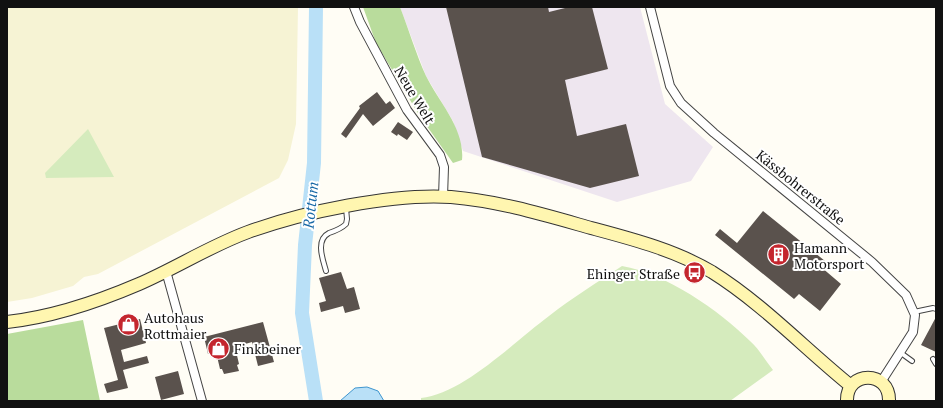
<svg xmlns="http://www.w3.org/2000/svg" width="943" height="408" font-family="'PT Serif',serif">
  <rect width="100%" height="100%" fill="#fffdf5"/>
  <!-- industrial -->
  <path fill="#eee6ef" d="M400,7H640L665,104L713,147L691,181L617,202L463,151L453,121L426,76Z"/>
  <!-- farmland -->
  <path fill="#f6f3d4" d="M7,7H298L296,124L288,160L279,178L98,274L84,277L73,286L32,298L7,302Z"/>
  <!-- green -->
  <path fill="#d5ebbd" d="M88,129L114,177L46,178L45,173Z
    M622,266C665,273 719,310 750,341C759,349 765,360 773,370L730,401H421V398C463,394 515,341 549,316C572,298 598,282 622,266Z"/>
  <!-- forest -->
  <path fill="#b9dc9c" d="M363,7H400C409,30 416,54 426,76C439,102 465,129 462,160L453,163L419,115L376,43Z
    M83,320L100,401H7V334Z"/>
  <!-- water -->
  <path fill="#b9e0f7" stroke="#3f96cf" d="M367,387L378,391L384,401H340L355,388Z"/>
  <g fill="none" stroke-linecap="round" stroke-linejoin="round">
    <!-- river -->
    <path stroke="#b9e0f7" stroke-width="14" d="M316,401L302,313L305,245L314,163L316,7"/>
  </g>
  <!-- building -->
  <path fill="#5a524d" d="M446,7H548L549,12L569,7H592L608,69L565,80L577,136L626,124L639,176L590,188L482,157Z
    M377,92L386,104L390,101L395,108L373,126L363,114L346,138L341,134L360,108L359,106Z
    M398,122L413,132L407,140L398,134L397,136L391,132Z
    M763,211L825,261L821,267L841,284L820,311L799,294L794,299L715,235L720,229L737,243Z
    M341,272L347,289L354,287L360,309L345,313L343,306L321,312L319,303L326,301L319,278Z
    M936,317V352L921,345Z
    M140,319L146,343L121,350L124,362L147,356L149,363L123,370L128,388L107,393L104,384L118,380L104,328Z
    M263,322L274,362L258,366L252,342L235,347L239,364L237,365L239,371L224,374L222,369H220L216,352L208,354L204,337Z
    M178,371L184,394L161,400L155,377Z"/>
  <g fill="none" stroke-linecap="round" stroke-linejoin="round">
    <defs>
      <path id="lane" d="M326,271C323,260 315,240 329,233C335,231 341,229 346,224L347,219L346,208
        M914,312L933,308L936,309
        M901,353L912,361
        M933,359L936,364"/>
      <path id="street" d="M354,7L360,22L407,110L440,155L444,167L443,197
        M650,7L670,86L681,103L714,133L872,262L906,295L915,315L913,332L881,382
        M166,271L202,401"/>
      <path id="secondary" d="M7,322C53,317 97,302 139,284C176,268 210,246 248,232C303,212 393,193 451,197C499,201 545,215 591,228C632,239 675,250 712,272C763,304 804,348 851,386
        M847,401C846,370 890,370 889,401"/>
    </defs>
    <!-- lane casing -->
    <use href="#lane" stroke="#444" stroke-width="6"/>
    <!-- street casing -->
    <use href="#street" stroke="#444" stroke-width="10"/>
    <!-- secondary casing -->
    <use href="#secondary" stroke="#333" stroke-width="14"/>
    <!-- lane -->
    <use href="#lane" stroke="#fff" stroke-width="4"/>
    <!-- street -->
    <use href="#street" stroke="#fff" stroke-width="8"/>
    <!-- secondary -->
    <use href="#secondary" stroke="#fff6b0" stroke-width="12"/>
  </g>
  <!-- icons -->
  <defs>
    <symbol id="building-disc" viewBox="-11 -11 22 22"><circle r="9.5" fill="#c4262e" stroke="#fff"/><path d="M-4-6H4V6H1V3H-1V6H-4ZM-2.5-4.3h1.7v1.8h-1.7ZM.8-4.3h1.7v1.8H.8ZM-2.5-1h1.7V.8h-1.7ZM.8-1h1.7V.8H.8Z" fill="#fff"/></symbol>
    <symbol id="bus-disc" viewBox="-11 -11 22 22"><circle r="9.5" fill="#c4262e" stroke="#fff"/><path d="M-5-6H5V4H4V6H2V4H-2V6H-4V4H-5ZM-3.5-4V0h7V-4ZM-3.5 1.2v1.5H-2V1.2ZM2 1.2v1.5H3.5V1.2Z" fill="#fff"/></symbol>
    <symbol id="shop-disc" viewBox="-11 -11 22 22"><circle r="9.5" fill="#c4262e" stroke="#fff"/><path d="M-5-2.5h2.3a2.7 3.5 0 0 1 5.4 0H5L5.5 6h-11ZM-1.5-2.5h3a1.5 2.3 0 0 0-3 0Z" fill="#fff"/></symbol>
  </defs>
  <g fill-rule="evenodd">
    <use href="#building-disc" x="766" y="242" width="25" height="25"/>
    <use href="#bus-disc" x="682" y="260" width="25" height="25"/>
    <use href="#shop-disc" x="116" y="312" width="25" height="25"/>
    <use href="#shop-disc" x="206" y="336" width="25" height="25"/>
  </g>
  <g text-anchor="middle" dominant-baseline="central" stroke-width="4" stroke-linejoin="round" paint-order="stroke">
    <!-- street labels -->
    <g font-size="14" fill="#111" stroke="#fff">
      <text transform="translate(415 95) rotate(59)">Neue Welt</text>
      <text transform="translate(801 187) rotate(39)">Kässbohrerstraße</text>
    </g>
    <!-- poi labels -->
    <g font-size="14" fill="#111" stroke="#fff" text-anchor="start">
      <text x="794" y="247">Hamann<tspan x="794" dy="16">Motorsport</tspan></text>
      <text x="680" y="273" text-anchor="end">Ehinger Straße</text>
      <text x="144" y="317">Autohaus<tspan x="144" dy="16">Rottmaier</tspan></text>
      <text x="234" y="348">Finkbeiner</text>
    </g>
    <!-- water labels -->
    <g font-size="15" font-style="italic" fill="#1768a6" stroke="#fff">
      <text transform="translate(310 205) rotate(-84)">Rottum</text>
    </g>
  </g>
  <!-- border -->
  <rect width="943" height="408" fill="none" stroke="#111111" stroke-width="16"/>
</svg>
